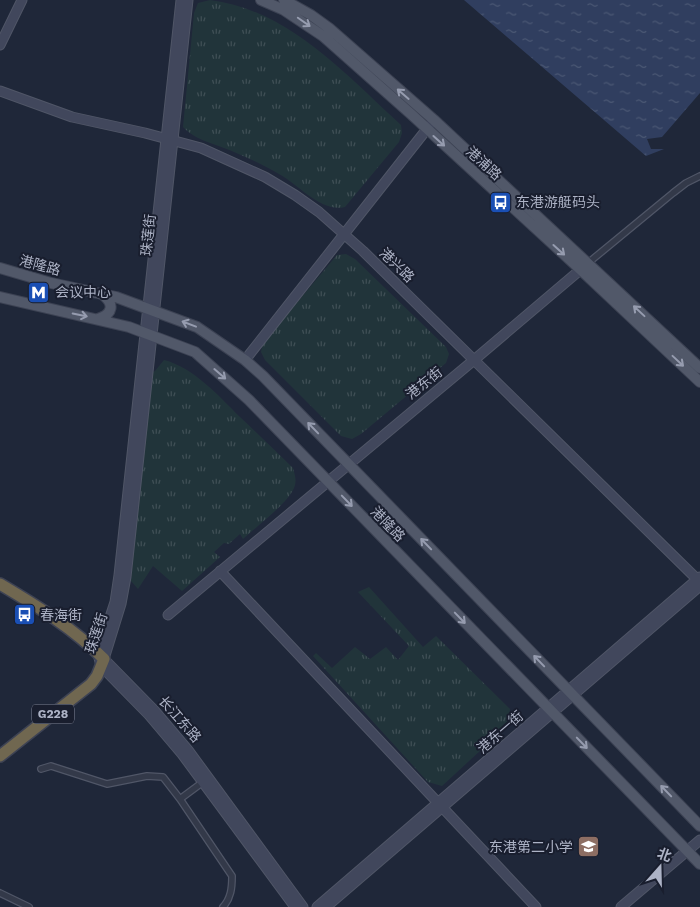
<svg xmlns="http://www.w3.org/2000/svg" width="700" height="907" font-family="'Work Sans','Noto Sans SC',sans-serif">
  <defs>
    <pattern id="grass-tufts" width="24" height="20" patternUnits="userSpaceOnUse" patternTransform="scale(1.25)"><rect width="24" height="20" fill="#21343a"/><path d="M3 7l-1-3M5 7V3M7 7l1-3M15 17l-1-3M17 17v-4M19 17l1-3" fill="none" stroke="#3f4f55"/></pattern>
    <pattern id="water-ripples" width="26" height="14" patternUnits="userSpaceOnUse" patternTransform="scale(1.25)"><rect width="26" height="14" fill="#303e5f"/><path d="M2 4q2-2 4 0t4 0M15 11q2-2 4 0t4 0" fill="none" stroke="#4b5874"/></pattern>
  </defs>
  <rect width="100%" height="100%" fill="#1f2739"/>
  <!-- grass -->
  <path fill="url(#grass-tufts)" d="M210,0C289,10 345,74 401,125L402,133L399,142L345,207C322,213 299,185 279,174C265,166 249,158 234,152C217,144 196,141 183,127L194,13L198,3Z
    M346,254L355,259L446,347L449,354L446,363L361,434L352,439L341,436L265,360L261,352L263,343L337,255Z
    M164,360C193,367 220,397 240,417C258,434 276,451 293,468C295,475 297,481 294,488C287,504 257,526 243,539L240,534L229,544L224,543L214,552L220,557L182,591L153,566L138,589L131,581L150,373L155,371Z
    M369,587L423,647L436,636L510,709L508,725L442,786L428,782L313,656L316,653L332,668L355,647L370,659L386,647L398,660L409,646L358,592Z"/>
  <!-- water -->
  <path fill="url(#water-ripples)" d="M464,0H700V93L662,137L647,139L651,149H664L646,156Z"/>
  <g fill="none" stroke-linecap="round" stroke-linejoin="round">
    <defs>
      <path id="street" d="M588,263L673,193L686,183L700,176
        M41,769L51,766L107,784L147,776L163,777L180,799L232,876C232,888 231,898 223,907
        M180,799L203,782
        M0,893L29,907"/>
      <path id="secondary" d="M181,0L119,575L115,602L98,654L101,666L149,715L182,754L295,907
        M188,0L126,577L121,604L104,659L154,710L188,750L303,907
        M0,45L22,0
        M0,91L72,117L145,133L201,148L265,177L295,195L319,212L363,251L700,582
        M245,360L434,120
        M220,571L536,907
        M168,615L474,360L586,265
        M317,907L700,577
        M326,907L700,586
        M621,907L700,840"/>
      <path id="primary" d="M261,0L284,10L323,36L411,114L580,269L700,382
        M284,0L311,15L329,28L434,120L700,368
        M0,268L51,283L116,297L197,327L245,360L263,376L700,826
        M0,297L129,327L195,352L249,400L700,864
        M98,319C113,314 115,304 102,294"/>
      <path id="highway" d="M0,584C37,606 73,628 104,659L97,676L91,684L0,756"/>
    </defs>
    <!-- street casing -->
    <use href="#street" stroke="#505667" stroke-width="8"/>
    <!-- secondary casing -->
    <use href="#secondary" stroke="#505667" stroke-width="11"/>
    <!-- primary casing -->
    <use href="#primary" stroke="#3c4253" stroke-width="12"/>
    <!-- highway casing -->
    <use href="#highway" stroke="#3e4354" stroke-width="14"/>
    <!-- street -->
    <use href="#street" stroke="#333949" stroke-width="5.5"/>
    <!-- secondary -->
    <use href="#secondary" stroke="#41475c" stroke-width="9"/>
    <!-- primary -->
    <use href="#primary" stroke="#515869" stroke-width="10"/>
    <!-- highway -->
    <use href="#highway" stroke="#706750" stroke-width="11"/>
  </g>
  <!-- one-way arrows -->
  <defs><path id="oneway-shaft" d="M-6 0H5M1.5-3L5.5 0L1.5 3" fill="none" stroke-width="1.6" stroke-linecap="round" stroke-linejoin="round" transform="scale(1.25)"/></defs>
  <g stroke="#969caf">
    <use href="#oneway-shaft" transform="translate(304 22) rotate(35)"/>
    <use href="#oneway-shaft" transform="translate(403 94) rotate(-139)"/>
    <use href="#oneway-shaft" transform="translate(439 141) rotate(42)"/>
    <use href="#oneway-shaft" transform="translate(559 250) rotate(42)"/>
    <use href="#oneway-shaft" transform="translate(639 311) rotate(-137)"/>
    <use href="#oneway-shaft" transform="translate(80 315) rotate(12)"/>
    <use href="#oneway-shaft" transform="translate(189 324) rotate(-159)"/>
    <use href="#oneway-shaft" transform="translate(678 361) rotate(43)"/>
    <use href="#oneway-shaft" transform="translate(220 374) rotate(41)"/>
    <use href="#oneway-shaft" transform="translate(313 428) rotate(-134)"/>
    <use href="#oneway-shaft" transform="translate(347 501) rotate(46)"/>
    <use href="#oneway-shaft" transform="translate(426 544) rotate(-134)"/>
    <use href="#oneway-shaft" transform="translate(460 618) rotate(46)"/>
    <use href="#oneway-shaft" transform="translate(539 661) rotate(-134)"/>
    <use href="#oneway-shaft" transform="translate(582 743) rotate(46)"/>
    <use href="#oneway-shaft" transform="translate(666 791) rotate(-134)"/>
  </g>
  <!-- icons -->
  <defs>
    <symbol id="bus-square" viewBox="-11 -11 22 22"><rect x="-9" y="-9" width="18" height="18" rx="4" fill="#1a4fb4" stroke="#191e2e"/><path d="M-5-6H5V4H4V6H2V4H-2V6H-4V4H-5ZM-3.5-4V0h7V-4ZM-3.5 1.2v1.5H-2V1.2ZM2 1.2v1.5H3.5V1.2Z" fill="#fff"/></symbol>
    <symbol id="metro-square" viewBox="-11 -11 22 22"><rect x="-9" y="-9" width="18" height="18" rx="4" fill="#1a4fb4" stroke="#191e2e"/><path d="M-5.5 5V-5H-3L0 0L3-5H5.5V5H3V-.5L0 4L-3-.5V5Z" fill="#fff"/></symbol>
    <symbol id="school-square" viewBox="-11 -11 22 22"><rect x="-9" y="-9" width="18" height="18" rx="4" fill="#8d6e63" stroke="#191e2e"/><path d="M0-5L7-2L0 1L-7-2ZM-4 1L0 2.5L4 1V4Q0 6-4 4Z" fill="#fff"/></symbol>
  </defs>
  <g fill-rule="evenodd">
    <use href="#bus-square" x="488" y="190" width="25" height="25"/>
    <use href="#metro-square" x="26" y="280" width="25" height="25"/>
    <use href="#bus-square" x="12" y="602" width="25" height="25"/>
    <use href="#school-square" x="576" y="834" width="25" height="25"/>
  </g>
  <g text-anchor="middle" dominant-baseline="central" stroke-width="4" stroke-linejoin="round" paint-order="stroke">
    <!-- shield labels -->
    <rect fill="#191e2e" stroke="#818698" stroke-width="1" x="32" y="704.5" width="42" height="19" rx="4"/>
    <g font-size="12" font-weight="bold" fill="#adb3c6">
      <text x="53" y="714">G228</text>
    </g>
    <!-- street labels -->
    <g font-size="14" fill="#adb3c6" stroke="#191e2e">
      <text transform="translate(484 163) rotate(42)">港浦路</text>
      <text transform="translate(148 235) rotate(-84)">珠莲街</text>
      <text transform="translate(40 265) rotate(15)">港隆路</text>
      <text transform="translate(397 265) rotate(44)">港兴路</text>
      <text transform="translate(424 383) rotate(-39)">港东街</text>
      <text transform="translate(388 524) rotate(46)">港隆路</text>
      <text transform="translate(96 633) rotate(-72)">珠莲街</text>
      <text transform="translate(180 719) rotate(49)">长江东路</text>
      <text transform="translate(500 732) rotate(-41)">港东一街</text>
    </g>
    <!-- poi labels -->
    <g font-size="14" fill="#adb3c6" stroke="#191e2e" text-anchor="start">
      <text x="516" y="202">东港游艇码头</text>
      <text x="55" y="292">会议中心</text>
      <text x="40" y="615">春海街</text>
      <text x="573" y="847" text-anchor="end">东港第二小学</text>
    </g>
  </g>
  <!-- north arrow -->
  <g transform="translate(660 867) rotate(20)" stroke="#191e2e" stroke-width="4" paint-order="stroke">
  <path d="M0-4L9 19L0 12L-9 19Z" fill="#adb3c6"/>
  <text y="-8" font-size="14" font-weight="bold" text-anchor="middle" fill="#adb3c6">北</text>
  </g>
</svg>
